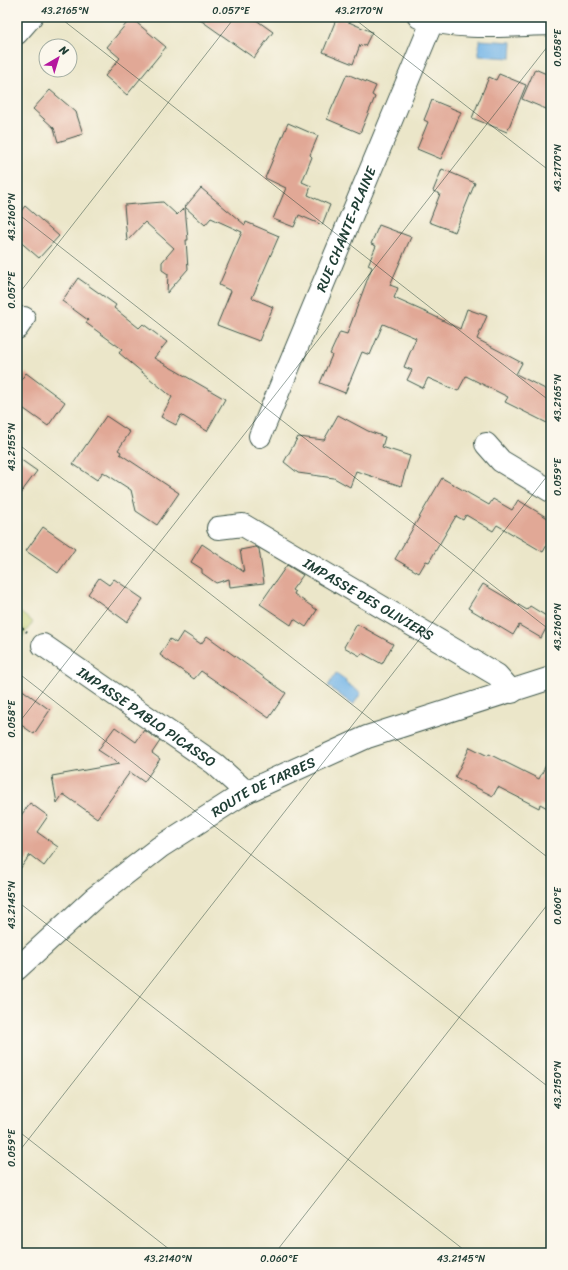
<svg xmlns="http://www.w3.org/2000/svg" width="568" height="1270" font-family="Sriracha,sans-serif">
  <rect width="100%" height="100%" fill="#fbf7ec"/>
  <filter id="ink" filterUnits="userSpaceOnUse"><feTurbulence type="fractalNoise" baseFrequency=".025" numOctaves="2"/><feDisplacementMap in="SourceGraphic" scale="8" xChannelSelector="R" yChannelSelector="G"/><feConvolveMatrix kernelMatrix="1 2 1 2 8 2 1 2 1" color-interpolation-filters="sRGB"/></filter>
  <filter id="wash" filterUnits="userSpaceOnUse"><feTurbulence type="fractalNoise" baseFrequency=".012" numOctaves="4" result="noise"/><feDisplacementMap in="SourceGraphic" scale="16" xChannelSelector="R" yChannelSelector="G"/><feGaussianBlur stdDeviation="0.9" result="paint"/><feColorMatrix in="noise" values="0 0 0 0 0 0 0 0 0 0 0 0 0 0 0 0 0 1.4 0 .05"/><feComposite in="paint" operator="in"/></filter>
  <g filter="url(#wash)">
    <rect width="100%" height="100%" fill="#ebe6c9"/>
    <!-- green -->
    <path fill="#c0cf71" stroke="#708652" d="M17,610L33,622L20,640L17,638Z"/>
    <!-- water -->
    <path fill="#72b4e7" stroke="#48788e" d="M479,40L512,42L511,58L479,56Z
      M336,673L346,680L345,682L361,693L353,705L328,686Z"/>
    <g id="blocks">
      <!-- building -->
      <path fill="#e1a896" d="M196,17H252L273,32L254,58Z
        M337,17L372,32L365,46L360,45L353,64L323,52Z
        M131,18L166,47L127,95L105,76L120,58L107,47Z
        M535,69L551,76V111L522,99Z
        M347,74L376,86L372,95L375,97L360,133L327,119Z
        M499,74L526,85L507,132L472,118L489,77L496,80Z
        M50,90L76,112L83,134L58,142L54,128L33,109Z
        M432,100L461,112L441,159L417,149L428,122L424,120Z
        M288,123L318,136L310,155L312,157L302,182L311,186L308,195L330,205L322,225L299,215L294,227L273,219L286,188L265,178Z
        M442,169L475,183L455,232L429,222L440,194L433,191Z
        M201,188L245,225L246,222L279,236L252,298L273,307L259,341L217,325L231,291L219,285L242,232L211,218L205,225L185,207Z
        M163,202L177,215L185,207L188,240H186L188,269L167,293L168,274L162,270V262L174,248L145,222L127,241L124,205Z
        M25,206L59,236L39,258L17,239V216Z
        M379,225L411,237L390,285L398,288L394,298L432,315L460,329L467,309L487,316L477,339L522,363L516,374L551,392V425L505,402L508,397L466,376L458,391L428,378L423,388L407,380L412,370L404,367L416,338L383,324L370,355L362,352L345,393L320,383L332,355L330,354L340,332L347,334L372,267L368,265L376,246L371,244Z
        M78,278L116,305L114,308L139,328L143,324L167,342L154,358L225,399L207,431L181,415L176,425L161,417L172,397L119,353L122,349L86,323L88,320L62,301Z
        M26,373L65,402L48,426L17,404V385Z
        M338,415L368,431L385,437L382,447L410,456L401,486L356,471L350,487L334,478L298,473L284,462L298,437L324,440Z
        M106,416L130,432L118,450L121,452L120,454L179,493L157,525L136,511L131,490L103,472L97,480L73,464Z
        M17,457L37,471L17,498Z
        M442,478L489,505L493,499L512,510L518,500L551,520V538L543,552L497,525L493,531L466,515L463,520L456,516L429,562L426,561L419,573L395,559Z
        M43,527L75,549L58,573L26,551Z
        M202,544L244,572L240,550L256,547L259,549L264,583L230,587L229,579L216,583L202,573V569L191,562Z
        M287,565L303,575L292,590L295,592L294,594L317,610L306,627L294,619L291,625L260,604Z
        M99,578L109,585L114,579L143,599L127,622L88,594Z
        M483,584L527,610L530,606L551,619L541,638L519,625L513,635L468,608Z
        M357,624L393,644L382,664L362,653L360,656L344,647Z
        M183,632L201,644L207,636L286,693L269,718L201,671L194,679L160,655L170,639L176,643Z
        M17,686L50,710L34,734L17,722Z
        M115,727L136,742L144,730L160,741L152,753L160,759L144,782L130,772L97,818L63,794L57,803L52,776L119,764L98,750Z
        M470,747L488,756L489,754L539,779L551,755V810L540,804L539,808L498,787L493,796L455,777Z
        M30,803L48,816L37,832L58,847L44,866L30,855L17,873V821Z"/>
    </g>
  </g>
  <g filter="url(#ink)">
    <use href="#blocks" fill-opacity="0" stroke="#3e564a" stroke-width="1"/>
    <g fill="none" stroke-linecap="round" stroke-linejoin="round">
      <defs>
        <g id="minor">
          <path d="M419,17C460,31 508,25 551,24"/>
          <path d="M17,33L31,17"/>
          <path d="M17,328L24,318"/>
          <path id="s1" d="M260,436L432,22"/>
          <path d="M486,444L501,461L551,491"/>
          <path id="s2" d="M218,528L243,525L497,675L512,692"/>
          <path id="s3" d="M43,645L215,764L246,792"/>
          <path id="s4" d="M17,969L93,899L160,847L246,792L367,737L551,678"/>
        </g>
      </defs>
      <!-- minor casing -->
      <use href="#minor" stroke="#3e564a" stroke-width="24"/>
      <!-- path -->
      <path stroke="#3e564a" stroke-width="2.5" stroke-dasharray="3 3" stroke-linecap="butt" d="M17,623L27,632"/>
      <!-- minor -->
      <use href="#minor" stroke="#fff" stroke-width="22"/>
    </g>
  </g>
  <!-- ticks -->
  <path fill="none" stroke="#1f3d34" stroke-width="1" stroke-opacity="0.45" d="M59,17L551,402M352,17L551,172M17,213L551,631M17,296L235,17M17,443L551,860M17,672L551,1089M17,725L551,42M17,901L468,1253M17,1130L174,1253M17,1154L551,471M275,1253L551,900"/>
  <g text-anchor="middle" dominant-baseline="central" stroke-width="3" stroke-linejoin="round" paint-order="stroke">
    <!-- street labels -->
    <g font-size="14" fill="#1f3d34" stroke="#fbf7ec">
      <text stroke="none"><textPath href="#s1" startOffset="224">RUE CHANTE-PLAINE</textPath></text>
      <text stroke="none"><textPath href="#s2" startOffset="171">IMPASSE DES OLIVIERS</textPath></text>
      <text stroke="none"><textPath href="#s3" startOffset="126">IMPASSE PABLO PICASSO</textPath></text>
      <text stroke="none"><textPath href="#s4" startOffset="308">ROUTE DE TARBES</textPath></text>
    </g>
  </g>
  <!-- margin -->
  <rect width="568" height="1270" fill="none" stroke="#fbf7ec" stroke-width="44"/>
  <!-- north arrow -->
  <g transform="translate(58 58) rotate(38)"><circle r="19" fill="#fbf7ec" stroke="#a3ada2"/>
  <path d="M0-3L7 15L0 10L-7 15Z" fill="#b5179e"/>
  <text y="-6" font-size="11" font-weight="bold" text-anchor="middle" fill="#1f3d34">N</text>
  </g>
  <rect x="22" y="22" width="524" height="1226" fill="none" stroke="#1f3d34" stroke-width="1.5"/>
  <g font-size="10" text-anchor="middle" fill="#1f3d34">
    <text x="65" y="14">43.2165°N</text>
    <text x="231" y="14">0.057°E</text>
    <text x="359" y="14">43.2170°N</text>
    <text transform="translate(557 48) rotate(-90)" y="4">0.058°E</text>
    <text transform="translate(557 168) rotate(-90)" y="4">43.2170°N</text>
    <text transform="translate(11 217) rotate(-90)" y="4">43.2160°N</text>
    <text transform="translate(11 290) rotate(-90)" y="4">0.057°E</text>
    <text transform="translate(557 398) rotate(-90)" y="4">43.2165°N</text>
    <text transform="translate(11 447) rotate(-90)" y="4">43.2155°N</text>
    <text transform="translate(557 477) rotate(-90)" y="4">0.059°E</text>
    <text transform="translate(557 627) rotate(-90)" y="4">43.2160°N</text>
    <text transform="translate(11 719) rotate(-90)" y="4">0.058°E</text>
    <text transform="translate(11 905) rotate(-90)" y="4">43.2145°N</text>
    <text transform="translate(557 906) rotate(-90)" y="4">0.060°E</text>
    <text transform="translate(557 1085) rotate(-90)" y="4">43.2150°N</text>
    <text transform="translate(11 1148) rotate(-90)" y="4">0.059°E</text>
    <text x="168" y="1262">43.2140°N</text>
    <text x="279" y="1262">0.060°E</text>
    <text x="461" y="1262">43.2145°N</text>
  </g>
</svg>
